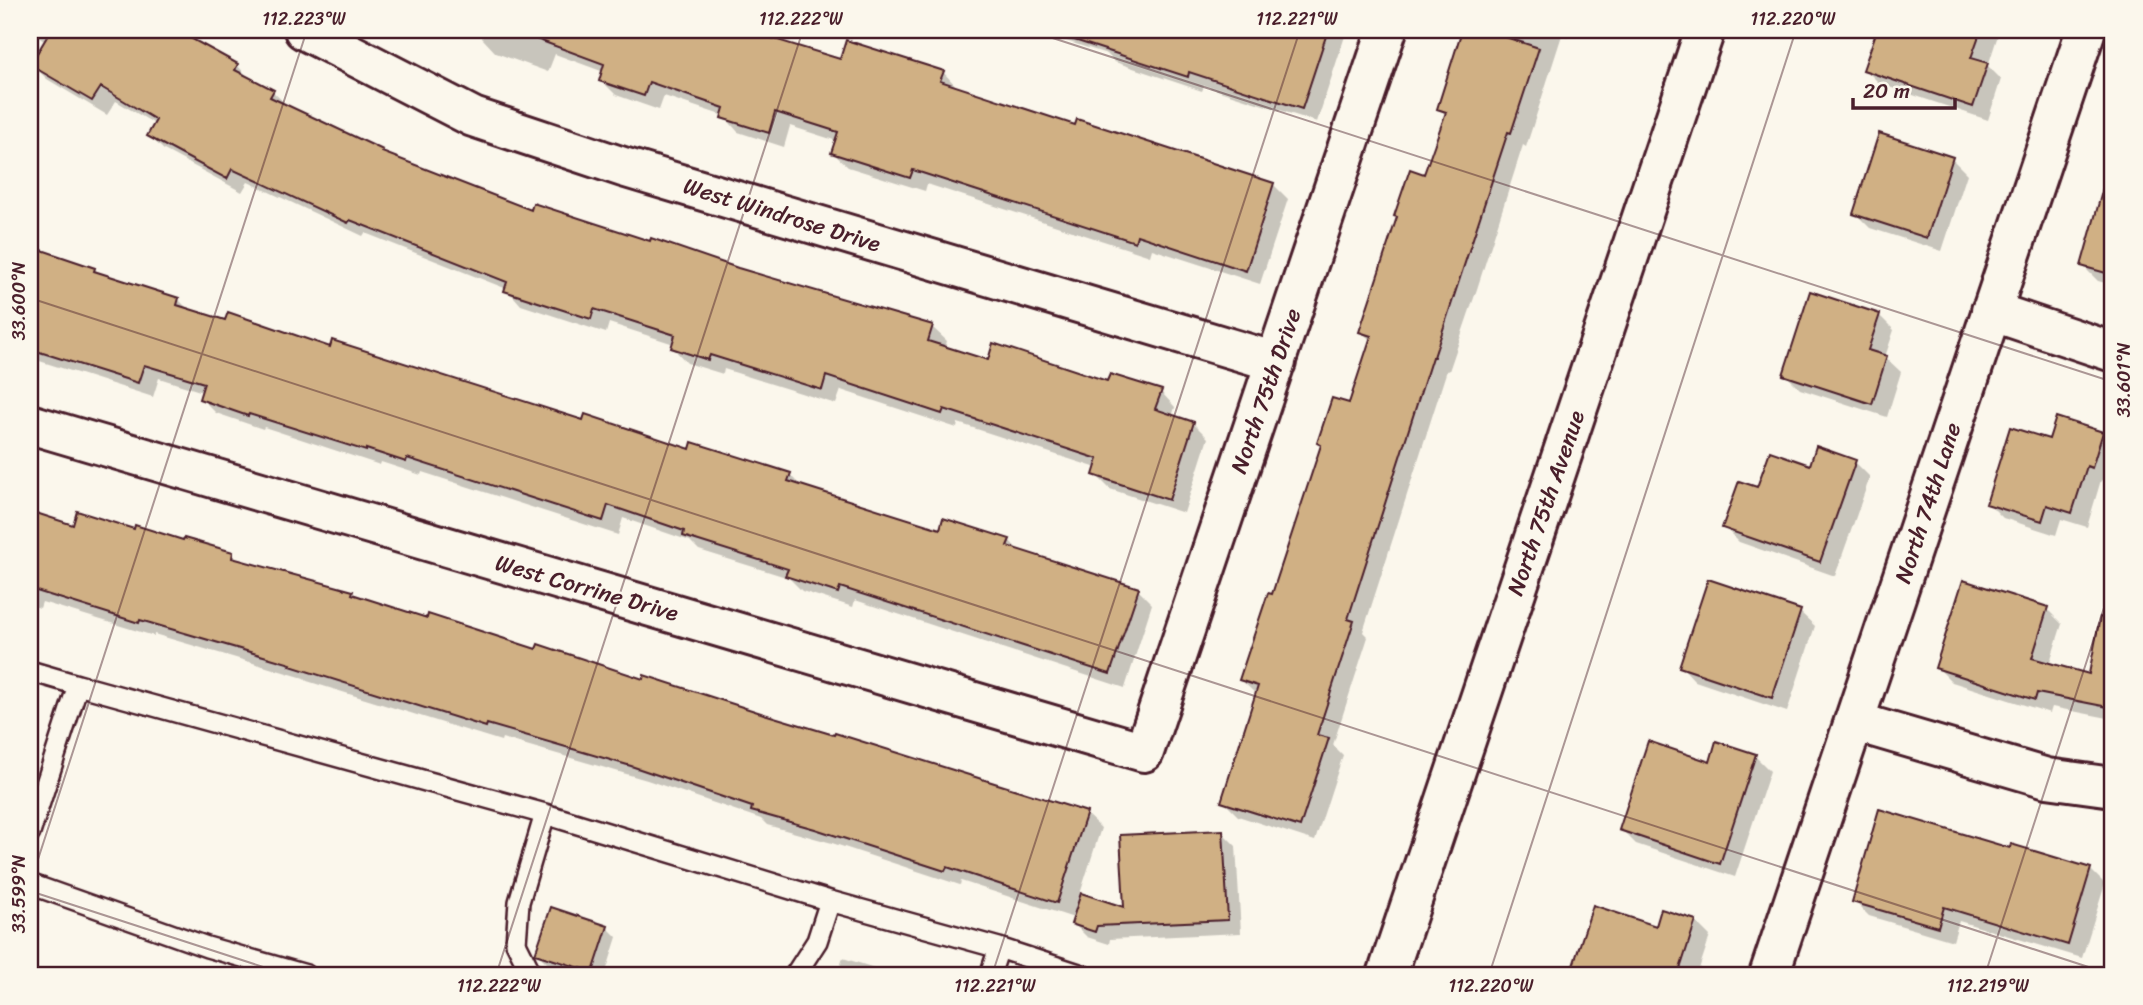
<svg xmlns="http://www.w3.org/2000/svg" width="2143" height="1005" font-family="Sriracha,sans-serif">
  <rect width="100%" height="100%" fill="#fbf7ec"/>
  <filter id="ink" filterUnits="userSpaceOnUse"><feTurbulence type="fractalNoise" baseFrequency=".0143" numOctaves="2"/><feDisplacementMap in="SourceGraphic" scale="14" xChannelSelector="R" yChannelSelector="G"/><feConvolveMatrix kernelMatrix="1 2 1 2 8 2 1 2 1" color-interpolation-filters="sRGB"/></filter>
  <g filter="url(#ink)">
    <!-- shadow -->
    <path fill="#0003" d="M30,30H167L196,47L237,65L251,80L273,92L288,106L382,151L387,156L532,212L932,327L947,341L945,348L989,362L1161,392L1175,407L1172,417L1193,423L1208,438L1184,513L1110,489L1095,474L1097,468L958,423L957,428L841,390L836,404L724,369L723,374L687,363L673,348L674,344L609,323L606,333L521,305L507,289L365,233L363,236L248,182L242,192L164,150L149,136L155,124L116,101L107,115L47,79L33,65L46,42L30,32Z
      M485,30H733L841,61L943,72L957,87L1076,127L1273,184L1288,199L1260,284L1152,249L1150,256L927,184L925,191L848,167L833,153L837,141L790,126L784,147L738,132L724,116L664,96L659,110L616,95L601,80L604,72L555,54L548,72L496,53L482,38Z
      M1032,30H1339L1345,36L1317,122L1204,86L1202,91L1115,62L1107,54Z
      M1463,30H1572L1569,37L1562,35L1526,147L1523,145L1477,289L1449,371L1447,370L1363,632L1368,637L1333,745L1343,755L1315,841L1238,816L1223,801L1256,694L1241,680L1350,405L1371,341L1361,331L1426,176L1446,115L1439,108Z
      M1879,30H1997L1999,32L1988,66L2001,79L1988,120L1880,84L1865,69Z
      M1880,135L1952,159L1967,174L1942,251L1870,228L1855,213Z
      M2105,188L2113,190V285L2098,281L2083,266Z
      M30,248L95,269L100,275L178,299L190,311L691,451L790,475L802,487L941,531L1009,540L1020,552L1138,590L1152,604L1125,688L855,600L853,607L802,591L789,578L699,550L690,541L623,518L618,535L422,472L421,475L381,462L380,465L264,427L263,429L216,413L201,398L203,392L159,378L153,397L30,358Z
      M1879,315L1894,330L1885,357L1901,372L1887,417L1800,389L1785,374Z
      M2057,419L2103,434L2113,444V462L2107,482L2101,480L2087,527L2061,519L2056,535L2003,518L1988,503L2050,441Z
      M1817,448L1855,462L1870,477L1835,576L1739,542L1724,527L1758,489L1811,467Z
      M30,504L33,507L31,513L74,528L135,531L232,554L240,562L352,592L357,598L644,681L1086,814L1101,828L1080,894L1126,909L1222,832L1236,846L1241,933L1110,939L1109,944L1087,937L1073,923L1074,918L961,881L960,885L832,843L767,825L761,819L647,780L502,738L501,741L307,681L304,678L154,634V636L42,602L40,608L30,605Z
      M2047,609L2062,624L2049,665L2090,676L2101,622L2113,624V719L2052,707L2050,713L1952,682L1937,667Z
      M1800,612L1815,626L1787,712L1695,681L1681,666Z
      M1718,744L1755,756L1770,771L1735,877L1636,844L1621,829L1711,764Z
      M2011,850L2090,869L2105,884L2082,958L1959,921L1953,941L1869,916L1854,901Z
      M1594,908L1657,928L1695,921L1710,936L1697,975H1572Z
      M607,927L617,937L605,975H585L547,963L537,953Z
      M843,958L897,975H837Z"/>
    <!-- building -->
    <path fill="#d0b084" stroke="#4a1f2b" stroke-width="2" d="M51,30H176L238,64L235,70L274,90L270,97L383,150L382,152L531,210L533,203L650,241L651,238L738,268L933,325L928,341L988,360L993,343L1107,381L1110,374L1162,390L1155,409L1194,422L1169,500L1093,475L1098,459L944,409L942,414L826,376L822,390L710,355L708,360L671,348L675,335L594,309L591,319L504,291L507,282L350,220L348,223L232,169L227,179L147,136L156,120L101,87L92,101L30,65Z
      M520,30H745L840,59L846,40L944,71L940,81L1075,125L1077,119L1274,183L1246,271L1137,235L1135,242L913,170L910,178L831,153L838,132L775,112L769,133L721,118L724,108L649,82L644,96L599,81L604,64L520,33Z
      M1060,30H1328L1302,109L1189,72L1188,77L1059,35Z
      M1462,30H1484L1539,48L1511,133L1508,132L1434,357H1432L1348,619L1354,621L1317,735L1329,738L1300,827L1221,802L1258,686L1239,680L1268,593L1272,594L1321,445L1317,443L1332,398L1349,403L1371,336L1359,332L1397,217L1394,216L1410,169L1424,174L1446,112L1437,109Z
      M1877,30H1981L1971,58L1988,63L1973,107L1863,70Z
      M1879,133L1953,157L1927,238L1853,214Z
      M2105,181L2113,182V275L2081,266Z
      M30,246L95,268L94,271L179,298L177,305L225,320L228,312L330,347L332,340L583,420L585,414L690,449L692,442L791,473L788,481L940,529L943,518L1010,539L1007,546L1139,588L1110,674L840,587L838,593L785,576L788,569L683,536L684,531L608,505L603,521L407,458L406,462L366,449V451L249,414L248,416L199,399L204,383L144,365L138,383L30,349Z
      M1810,291L1880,314L1868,350L1887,356L1872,404L1783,375Z
      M2056,417L2103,432L2092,468L2087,466L2072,513L2047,505L2042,521L1986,504L2010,427L2049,439Z
      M1816,446L1856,460L1820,562L1722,528L1739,481L1757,487L1770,451L1810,465Z
      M30,511L73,525L77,511L134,529L135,525L183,540L184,538L233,552L232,558L353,591L352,594L427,618L428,614L536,649L538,644L643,679L644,675L764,714L834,735L835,733L1087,812L1057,903L947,867L945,871L815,829L751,811L752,807L631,766L487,724L486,727L290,666L291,664L140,620L139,623L30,589Z
      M1708,579L1801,610L1772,698L1679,667Z
      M1963,580L2048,607L2032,658L2089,674L2100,617L2113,618V708L2037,693L2035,700L1935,668Z
      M1648,741L1710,762L1716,741L1756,754L1720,864L1619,830Z
      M1879,809L2010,848L2011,844L2091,868L2068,945L1944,907L1938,927L1852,902Z
      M1223,830L1228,920L1097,926L1095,932L1071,924L1081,893L1124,907L1120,835Z
      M1593,905L1656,926L1661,909L1696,920L1678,975H1570Z
      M551,907L608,926L593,972L535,954Z"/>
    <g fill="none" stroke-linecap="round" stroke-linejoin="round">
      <defs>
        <path id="lane" d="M30,671L78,685
          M545,814L830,901
          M30,833L78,685L545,814L519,902L516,943L532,975
          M30,884L207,947L306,975
          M795,975L817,941L830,901L999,948L1082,975
          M990,975L999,948"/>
        <path id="street" d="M304,30L473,117L623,167L1276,362
          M1991,311L2113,352
          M30,424L1144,752L1387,30
          M1856,722L2047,778L2113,787
          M1769,975L2086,30"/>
        <path id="secondary" d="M1387,975L1705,30"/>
      </defs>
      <!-- lane casing -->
      <use href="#lane" stroke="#4a1f2b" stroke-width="24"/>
      <!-- street casing -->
      <use href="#street" stroke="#4a1f2b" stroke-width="44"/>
      <!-- secondary casing -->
      <use href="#secondary" stroke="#4a1f2b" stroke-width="44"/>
      <!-- lane -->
      <use href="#lane" stroke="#fbf7ec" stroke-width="19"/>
      <!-- street -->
      <use href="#street" stroke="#fbf7ec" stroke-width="38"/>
      <!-- secondary -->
      <use href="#secondary" stroke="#fbf7ec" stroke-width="38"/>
    </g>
  </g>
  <!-- ticks -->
  <path fill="none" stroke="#4a1f2b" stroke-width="2" stroke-opacity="0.45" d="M1028,30L2113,382M30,298L2113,975M30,884L307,30M30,891L288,975M496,975L803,30M992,975L1300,30M1489,975L1796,30M1985,975L2113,580"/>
  <g text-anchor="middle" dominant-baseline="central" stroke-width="5" stroke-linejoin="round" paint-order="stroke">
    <!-- street labels -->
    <g font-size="23" fill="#4a1f2b" stroke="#fbf7ec">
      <text transform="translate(782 215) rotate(17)">West Windrose Drive</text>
      <text transform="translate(1266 391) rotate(-71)">North 75th Drive</text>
      <text transform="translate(1546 503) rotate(-71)">North 75th Avenue</text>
      <text transform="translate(1928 503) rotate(-72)">North 74th Lane</text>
      <text transform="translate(587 588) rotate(16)">West Corrine Drive</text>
    </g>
  </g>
  <!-- margin -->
  <rect width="2143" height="1005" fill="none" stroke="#fbf7ec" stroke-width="77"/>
  <!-- scale -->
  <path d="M1853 98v10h102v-10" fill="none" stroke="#4a1f2b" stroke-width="3.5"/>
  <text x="1863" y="98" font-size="21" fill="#4a1f2b" stroke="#fbf7ec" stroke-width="5" paint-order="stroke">20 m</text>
  <rect x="38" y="38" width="2066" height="929" fill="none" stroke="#4a1f2b" stroke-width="2.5"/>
  <g font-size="18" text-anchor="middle" fill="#4a1f2b">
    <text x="304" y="25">112.223°W</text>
    <text x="801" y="25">112.222°W</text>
    <text x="1297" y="25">112.221°W</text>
    <text x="1793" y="25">112.220°W</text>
    <text transform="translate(19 301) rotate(-90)" y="6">33.600°N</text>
    <text transform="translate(2124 380) rotate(-90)" y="6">33.601°N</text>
    <text transform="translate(19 894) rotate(-90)" y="6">33.599°N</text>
    <text x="499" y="992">112.222°W</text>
    <text x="995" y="992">112.221°W</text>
    <text x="1491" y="992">112.220°W</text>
    <text x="1988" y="992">112.219°W</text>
  </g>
</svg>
